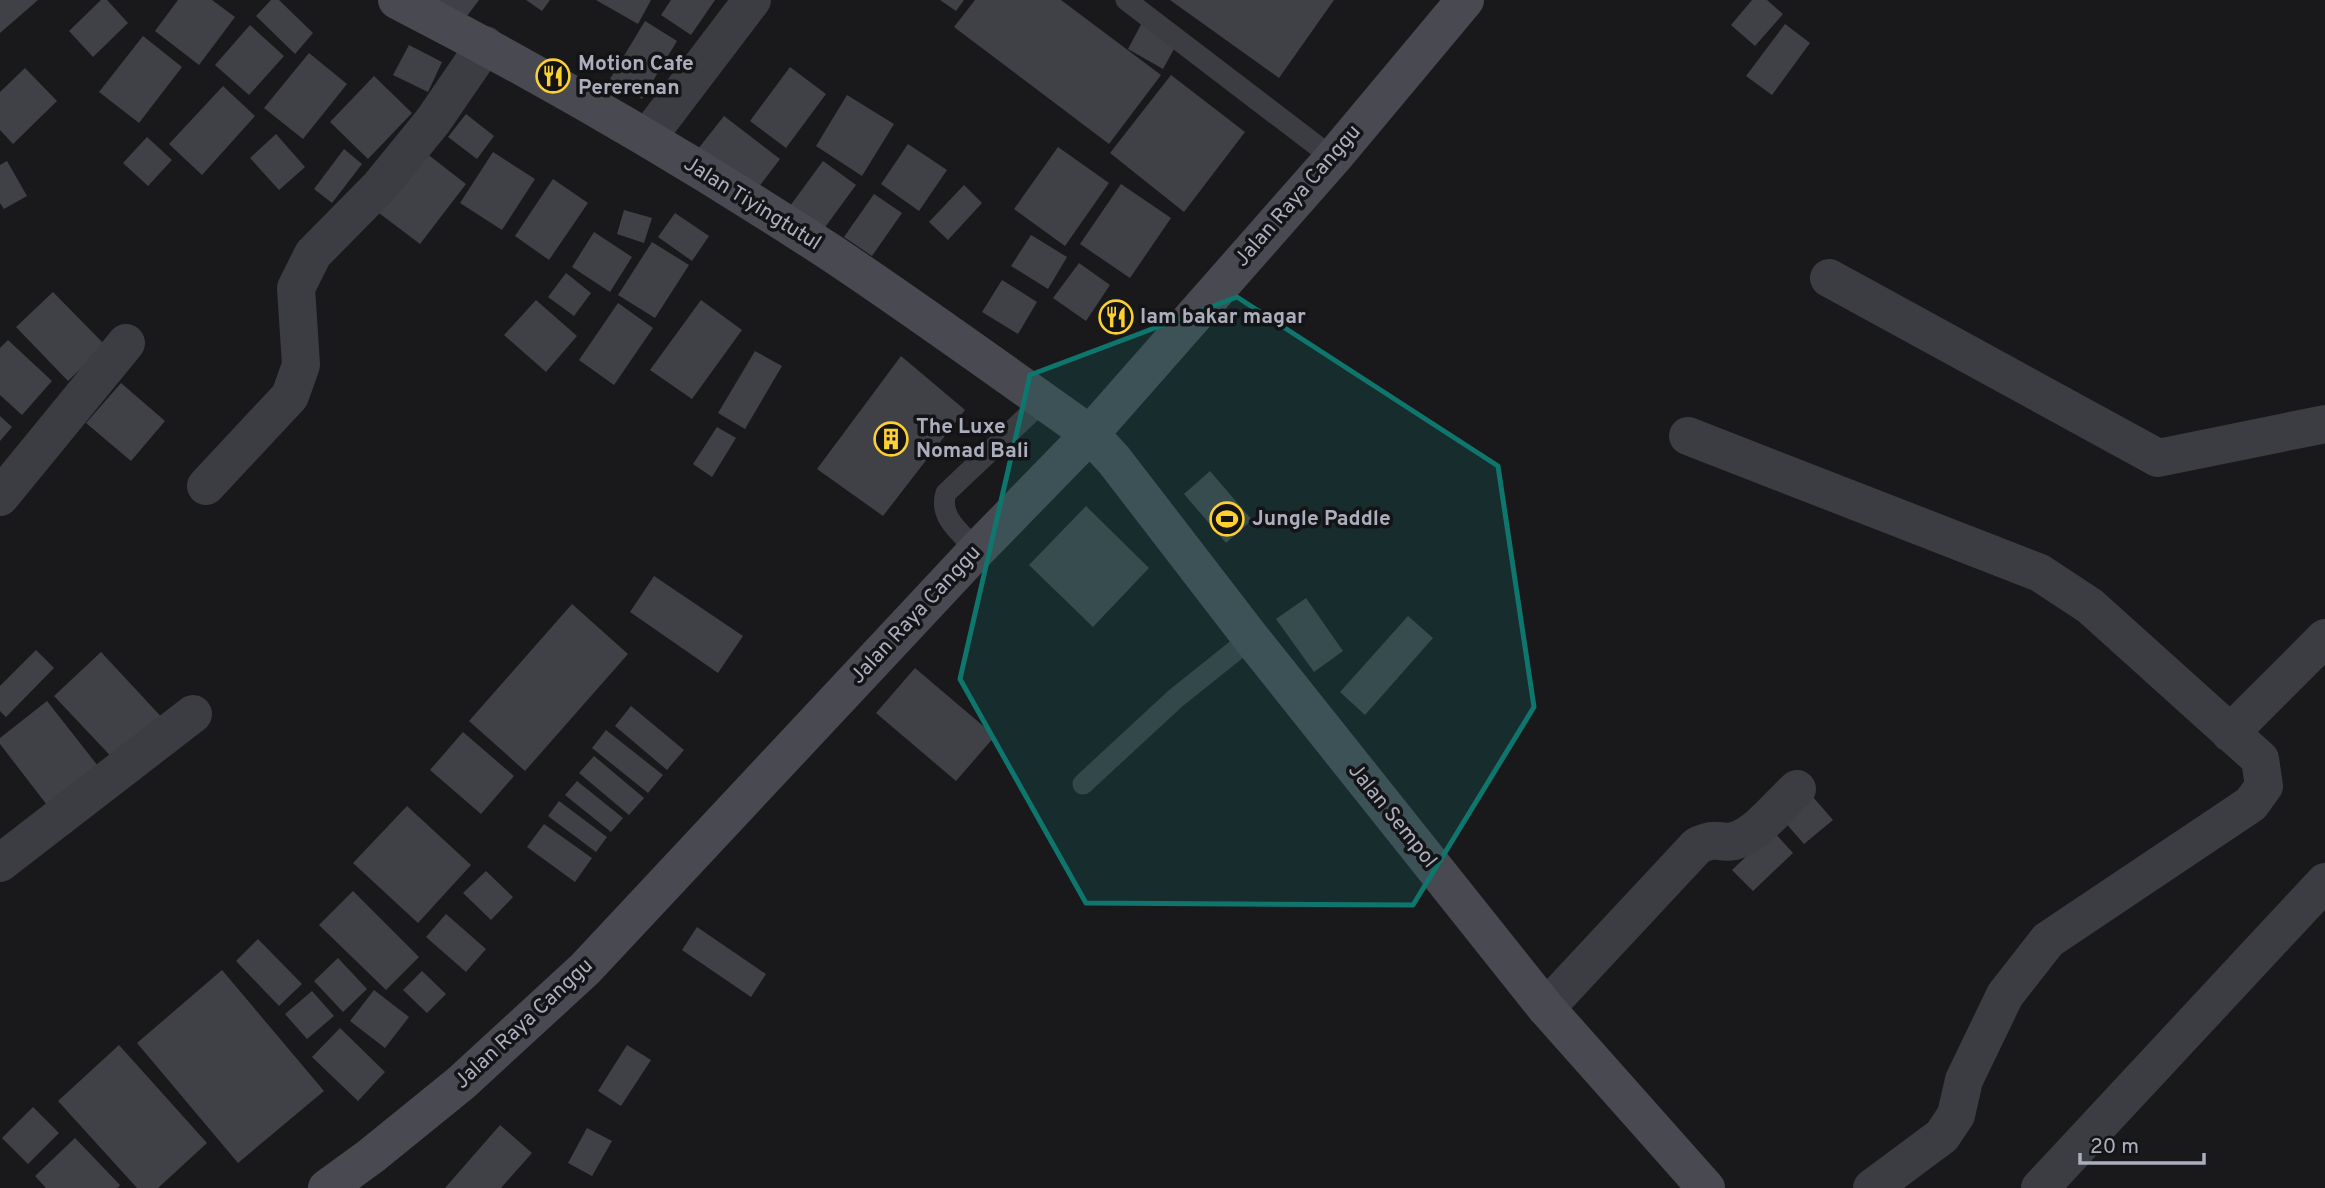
<svg xmlns="http://www.w3.org/2000/svg" width="2325" height="1188" font-family="Overpass,sans-serif">
  <rect width="100%" height="100%" fill="#19191c"/>
  <!-- building -->
  <path fill="#404146" d="M0,0H38L0,33Z
    M101,0H107L128,23L93,57L69,31Z
    M178,0H212L235,17L199,65L155,31Z
    M271,0H279L313,33L295,54L256,16Z
    M435,0H479L464,20Z
    M526,0H550L542,11Z
    M596,0H651L638,24Z
    M671,0H715L691,35L661,15Z
    M940,0H964L956,11Z
    M975,0H1061L1161,75L1109,144L954,27Z
    M1170,0H1334L1279,78Z
    M1752,0H1767L1783,14L1755,46L1731,25Z
    M1144,19L1179,40L1163,69L1128,49Z
    M645,21L677,41L642,99L610,79Z
    M1785,24L1810,43L1772,95L1746,76Z
    M250,25L284,56L249,95L215,65Z
    M143,36L182,67L139,123L99,92Z
    M409,45L442,62L428,92L393,75Z
    M309,53L347,84L303,139L264,108Z
    M790,67L826,94L786,148L750,121Z
    M25,68L57,101L13,144L0,130V92Z
    M1171,75L1245,132L1184,212L1110,153Z
    M374,76L412,113L368,159L330,122Z
    M223,86L255,116L202,175L169,144Z
    M847,95L894,124L862,176L816,146Z
    M466,114L494,136L477,159L448,137Z
    M724,116L780,159L755,192L698,149Z
    M276,134L305,167L279,190L250,158Z
    M147,137L172,160L148,186L123,163Z
    M908,144L947,170L919,211L881,184Z
    M1058,147L1109,183L1065,246L1014,209Z
    M344,149L362,164L332,203L314,189Z
    M493,152L535,179L502,230L460,203Z
    M426,153L466,184L420,244L379,213Z
    M7,161L27,196L4,209L0,203V165Z
    M823,161L856,185L823,230L790,206Z
    M553,179L588,203L549,260L515,236Z
    M1121,184L1171,218L1130,278L1080,244Z
    M964,185L982,203L948,240L929,222Z
    M874,194L902,213L872,256L844,237Z
    M624,210L652,218L644,243L617,234Z
    M675,213L709,236L692,261L658,237Z
    M594,232L632,257L610,292L572,267Z
    M1031,235L1067,257L1048,289L1011,266Z
    M652,242L689,265L655,318L618,295Z
    M1079,263L1110,285L1086,321L1053,298Z
    M566,273L591,293L574,316L548,297Z
    M1002,280L1037,302L1018,334L982,312Z
    M53,292L105,345L68,381L16,327Z
    M536,300L577,336L546,372L504,335Z
    M701,300L742,330L692,399L650,370Z
    M618,303L653,328L614,385L579,360Z
    M8,340L52,381L22,415L0,395V348Z
    M755,351L782,366L745,429L718,413Z
    M901,356L965,410L883,516L817,469Z
    M121,383L165,421L131,461L86,423Z
    M0,416L12,427L0,441Z
    M717,427L736,438L712,477L693,464Z
    M1210,471L1252,520L1226,543L1184,494Z
    M1086,506L1149,568L1093,627L1029,565Z
    M654,576L743,636L718,673L630,612Z
    M1306,598L1343,651L1314,672L1276,619Z
    M572,604L628,654L525,771L469,721Z
    M1408,616L1433,638L1365,715L1340,692Z
    M36,650L54,668L6,717L0,711V686Z
    M101,652L167,723L121,767L54,696Z
    M915,668L995,736L956,781L876,713Z
    M47,701L98,766L47,805L0,744V738Z
    M631,706L684,750L667,770L615,726Z
    M606,730L663,775L648,793L592,748Z
    M463,732L514,776L481,814L430,770Z
    M594,756L644,798L629,815L579,773Z
    M577,781L623,818L611,832L565,795Z
    M1806,789L1833,820L1804,844L1777,813Z
    M559,801L607,837L596,852L548,816Z
    M407,806L471,865L418,923L353,863Z
    M544,824L592,858L575,882L527,847Z
    M1773,831L1793,853L1753,891L1732,870Z
    M486,871L513,897L491,920L463,893Z
    M353,891L419,957L386,990L319,925Z
    M446,914L486,949L466,972L426,937Z
    M697,927L766,974L751,997L682,950Z
    M258,939L302,984L279,1006L236,961Z
    M338,958L367,989L343,1012L314,981Z
    M222,970L324,1091L238,1163L137,1043Z
    M422,971L446,994L427,1013L403,990Z
    M374,990L409,1017L385,1048L350,1021Z
    M312,991L334,1016L307,1039L285,1014Z
    M340,1028L385,1072L358,1101L312,1057Z
    M119,1045L207,1143L158,1188H137L58,1101Z
    M627,1045L651,1060L621,1106L598,1091Z
    M33,1107L59,1133L28,1164L2,1138Z
    M500,1125L532,1153L501,1188H445Z
    M587,1128L612,1141L592,1176L568,1163Z
    M75,1138L120,1185L117,1188H46L35,1176Z"/>
  <g fill="none" stroke-linecap="round" stroke-linejoin="round">
    <!-- lane -->
    <path stroke="#3c3c43" stroke-width="21" d="M1126,0L1333,158
      M977,550C961,533 938,517 946,493L1043,401
      M1083,784L1176,698L1251,638"/>
    <!-- street -->
    <path stroke="#3c3c43" stroke-width="38" d="M647,138L752,0
      M1829,278L2158,458L2325,424
      M1688,436L2040,573L2090,606L2260,759L2264,786L2251,804L2048,940L2005,995L1964,1080L1956,1115L1942,1136L1872,1188
      M206,486L290,396L301,365L296,288L313,254L380,186L433,121L485,45
      M0,497L126,343
      M2230,733L2325,638
      M0,863L193,714
      M1546,1008L1697,846C1716,836 1719,844 1734,841C1757,835 1780,804 1797,789
      M2040,1188L2325,882"/>
    <!-- secondary -->
    <path stroke="#484951" stroke-width="38" d="M397,0C547,77 692,162 833,254C920,312 1005,374 1090,434L1114,460L1251,638L1546,1008L1706,1188
      M327,1188L371,1156L461,1083L585,969L977,550L1090,434L1333,158L1465,0"/>
  </g>
  <!-- marked area -->
  <path fill="#0f766e" fill-opacity="0.2" stroke="#0f766e" stroke-width="5" stroke-linejoin="round" d="M1237,297L1498,466L1534,707L1413,905L1086,903L960,679L1030,375Z"/>
  <!-- icons -->
  <defs>
    <symbol id="restaurant-ring" viewBox="-11 -11 22 22"><circle r="9.5" fill="#141417" stroke="#fcd031" stroke-width="1.5"/><path d="M-5-6h1v4h1v-4h1v4h1v-4h1v5L-1.5 .5V6h-2V.5L-5-1ZM5-6V6H3V1.5H1.5Q1.5-4 5-6Z" fill="#fcd031"/></symbol>
    <symbol id="building-ring" viewBox="-11 -11 22 22"><circle r="9.5" fill="#141417" stroke="#fcd031" stroke-width="1.5"/><path d="M-4-6H4V6H1V3H-1V6H-4ZM-2.5-4.3h1.7v1.8h-1.7ZM.8-4.3h1.7v1.8H.8ZM-2.5-1h1.7V.8h-1.7ZM.8-1h1.7V.8H.8Z" fill="#fcd031"/></symbol>
    <symbol id="stadium-ring" viewBox="-11 -11 22 22"><circle r="9.5" fill="#141417" stroke="#fcd031" stroke-width="1.5"/><path d="M0-5a6.5 5 0 1 0 0 10a6.5 5 0 1 0 0-10ZM-3.5-1.8h7v3.6h-7Z" fill="#fcd031"/></symbol>
  </defs>
  <g fill-rule="evenodd">
    <use href="#restaurant-ring" x="534" y="57" width="38" height="38"/>
    <use href="#restaurant-ring" x="1097" y="298" width="38" height="38"/>
    <use href="#building-ring" x="872" y="420" width="38" height="38"/>
    <use href="#stadium-ring" x="1208" y="500" width="38" height="38"/>
  </g>
  <g text-anchor="middle" dominant-baseline="central" stroke-width="7" stroke-linejoin="round" paint-order="stroke">
    <!-- poi labels -->
    <g font-size="21" font-weight="bold" fill="#abaebc" stroke="#141417" text-anchor="start">
      <text x="578" y="64">Motion Cafe<tspan x="578" dy="24">Pererenan</tspan></text>
      <text x="1140" y="317">Iam bakar magar</text>
      <text x="916" y="427">The Luxe<tspan x="916" dy="24">Nomad Bali</tspan></text>
      <text x="1252" y="519">Jungle Paddle</text>
    </g>
    <!-- street labels -->
    <g font-size="21" fill="#abaebc" stroke="#141417">
      <text transform="translate(1298 196) rotate(-49)">Jalan Raya Canggu</text>
      <text transform="translate(752 204) rotate(32)">Jalan Tiyingtutul</text>
      <text transform="translate(916 615) rotate(-47)">Jalan Raya Canggu</text>
      <text transform="translate(1392 816) rotate(51)">Jalan Sempol</text>
      <text transform="translate(524 1024) rotate(-43)">Jalan Raya Canggu</text>
    </g>
  </g>
  <!-- scale -->
  <path d="M2080 1153v10h124v-10" fill="none" stroke="#abaebc" stroke-width="3.5"/>
  <text x="2090" y="1153" font-size="21" fill="#abaebc" stroke="#141417" stroke-width="5" paint-order="stroke">20 m</text>
</svg>
